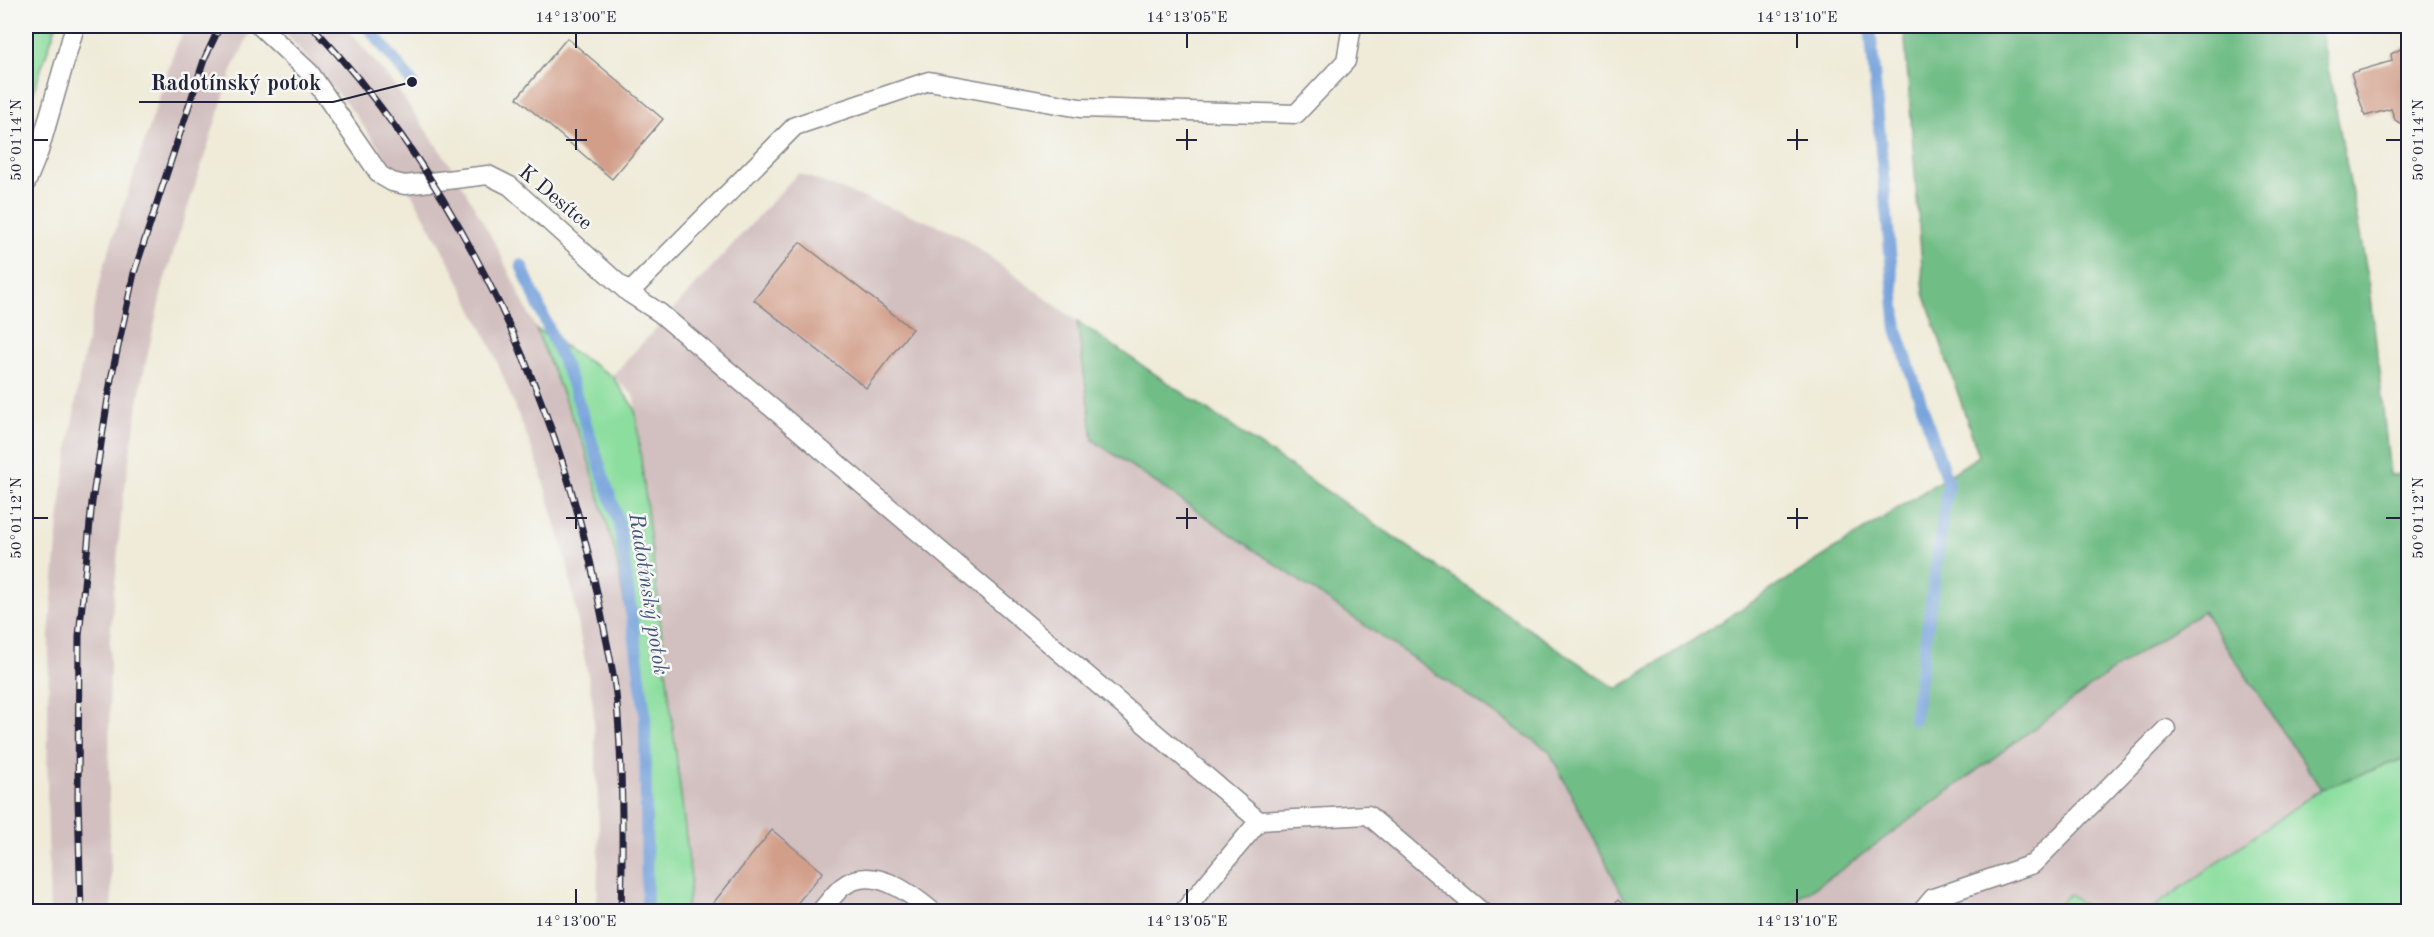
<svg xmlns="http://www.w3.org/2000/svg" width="2434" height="937" font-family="'Old Standard TT',serif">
  <rect width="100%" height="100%" fill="#f6f6f2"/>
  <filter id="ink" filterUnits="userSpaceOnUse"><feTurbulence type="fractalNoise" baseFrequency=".0167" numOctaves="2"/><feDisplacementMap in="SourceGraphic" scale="12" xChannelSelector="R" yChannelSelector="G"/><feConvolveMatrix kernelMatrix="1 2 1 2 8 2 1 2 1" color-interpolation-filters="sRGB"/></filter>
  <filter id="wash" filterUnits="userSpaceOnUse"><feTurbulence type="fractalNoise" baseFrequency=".008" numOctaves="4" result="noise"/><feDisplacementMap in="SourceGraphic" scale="24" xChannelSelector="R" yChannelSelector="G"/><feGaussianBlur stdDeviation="1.35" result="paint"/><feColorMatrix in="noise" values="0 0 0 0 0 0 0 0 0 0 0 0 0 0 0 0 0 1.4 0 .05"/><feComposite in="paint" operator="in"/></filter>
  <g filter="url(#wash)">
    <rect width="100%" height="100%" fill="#efebd8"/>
    <!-- industrial -->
    <path fill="#d2bfbf" d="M186,26H253L232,71L164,281L141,385L122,506L110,637L109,798L112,911L50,912L47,799L49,634L61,499L80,373L104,265L175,49Z
      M279,26H345L393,83L453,169L496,245L536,329L586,451L615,552L642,699L648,828L645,911H597L599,828L593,704L567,563L539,467L492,349L452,267L412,194L354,113Z
      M798,173L955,232L1077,321L1093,440L1550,751L1624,898L1644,911H686L691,880L634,396L612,376Z
      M2204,611L2321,789L2147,911H2093L2069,894L2053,911L1779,912L1837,873L2119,666Z"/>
    <!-- green -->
    <path fill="#8cde9f" stroke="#57806d" stroke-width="1.5" d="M26,26H56L26,113Z
      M536,329L612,376L635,409L691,880L686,911H645L648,828L642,699L615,552L586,451Z
      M2408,757V911L2147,912L2321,789Z
      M2069,894L2093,911H2053Z"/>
    <!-- forest -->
    <path fill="#71bd86" stroke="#4a7060" stroke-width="1.5" d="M1904,26H2320L2370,287L2390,475L2408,474V757L2321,789L2203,611L2119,666L1837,873L1779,911H1644L1624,898L1549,751L1093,440L1077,321L1617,689L1979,456L1924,293Z"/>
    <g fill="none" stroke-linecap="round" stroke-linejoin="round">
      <!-- stream -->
      <path stroke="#719fda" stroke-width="12" d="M367,26L412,82
        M1870,26L1897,330L1948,484L1914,720
        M521,265L571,380L619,523L645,714L647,912"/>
    </g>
    <g id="blocks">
      <!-- building -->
      <path fill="#d29e89" d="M567,38L663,119L612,179L517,98Z
        M2408,45V128L2395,120L2391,109L2365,116L2351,73L2392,61L2391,54Z
        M800,242L912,329L866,388L754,300Z
        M772,830L823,872L790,912H706Z
        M1618,900L1632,912H1608Z"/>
    </g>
  </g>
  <g filter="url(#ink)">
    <use href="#blocks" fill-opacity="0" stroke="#88868a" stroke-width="1.5"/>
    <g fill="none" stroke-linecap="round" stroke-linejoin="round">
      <defs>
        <path id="service" d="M260,26L310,73L380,175L392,182L405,185L488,175L510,186L629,293L660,313L1259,821L1368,815L1482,912
          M26,183L39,151L75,26
          M629,293L795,126L929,81L1080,108L1296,114L1346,61L1352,26
          M820,912C827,904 834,894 842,887C872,863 910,893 933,912
          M1183,912L1259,821
          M1921,912L1933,898L2033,864L2166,729"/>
      </defs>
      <!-- service casing -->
      <use href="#service" stroke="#88868a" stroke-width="21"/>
      <!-- service -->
      <use href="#service" stroke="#fff" stroke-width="18"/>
      <defs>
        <path id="rail" d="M312,26C462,185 564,409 603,623C608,649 615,677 617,704C623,773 623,842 621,912
          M81,912L78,799L79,636L92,502L111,379L134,273L204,60L220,26"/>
      </defs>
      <!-- rail casing -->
      <use href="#rail" stroke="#22223b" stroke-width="7"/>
      <!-- rail -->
      <use href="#rail" stroke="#f6f6f2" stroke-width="4.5" stroke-dasharray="14" stroke-linecap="butt"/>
    </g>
  </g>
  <!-- ticks -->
  <path fill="none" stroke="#22223b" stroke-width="2" d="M576,33V48M1187,33V48M1797,33V48M576,129V150M1187,129V150M1797,129V150M33,140H48M566,140H587M1176,140H1197M1787,140H1808M2386,140H2401M576,508V529M1187,508V529M1797,508V529M33,518H48M566,518H587M1176,518H1197M1787,518H1808M2386,518H2401M576,889V904M1187,889V904M1797,889V904"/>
  <g text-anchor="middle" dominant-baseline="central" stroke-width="5" stroke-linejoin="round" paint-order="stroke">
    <!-- street labels -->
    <g font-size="21" fill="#22223b" stroke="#f6f6f2">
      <text transform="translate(555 198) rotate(40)">K Desítce</text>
    </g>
    <!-- water labels -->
    <g font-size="22" font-style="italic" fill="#42547b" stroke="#f6f6f2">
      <text transform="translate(648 594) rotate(81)">Radotínský potok</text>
    </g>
  </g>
  <!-- callouts -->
  <path fill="none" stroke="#22223b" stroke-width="2" d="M412 82L333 102H139"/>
  <circle fill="#22223b" stroke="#f6f6f2" stroke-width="2" cx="412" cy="82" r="6"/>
  <g font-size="22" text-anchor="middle" font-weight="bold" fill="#22223b" stroke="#f6f6f2" stroke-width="5" stroke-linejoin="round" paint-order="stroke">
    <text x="236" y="90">Radotínský potok</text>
  </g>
  <!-- margin -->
  <rect width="2434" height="937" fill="none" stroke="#f6f6f2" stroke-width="66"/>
  <rect x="33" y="33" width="2368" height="871" fill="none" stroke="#22223b" stroke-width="2"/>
  <g font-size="15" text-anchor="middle" fill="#22223b">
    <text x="576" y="22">14°13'00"E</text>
    <text x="1187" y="22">14°13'05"E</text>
    <text x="1797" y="22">14°13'10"E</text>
    <text transform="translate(16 140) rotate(-90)" y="5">50°01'14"N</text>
    <text transform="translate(2418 140) rotate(-90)" y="5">50°01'14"N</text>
    <text transform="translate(16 518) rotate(-90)" y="5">50°01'12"N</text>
    <text transform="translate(2418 518) rotate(-90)" y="5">50°01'12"N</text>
    <text x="576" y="926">14°13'00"E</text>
    <text x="1187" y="926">14°13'05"E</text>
    <text x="1797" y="926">14°13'10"E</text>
  </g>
</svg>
